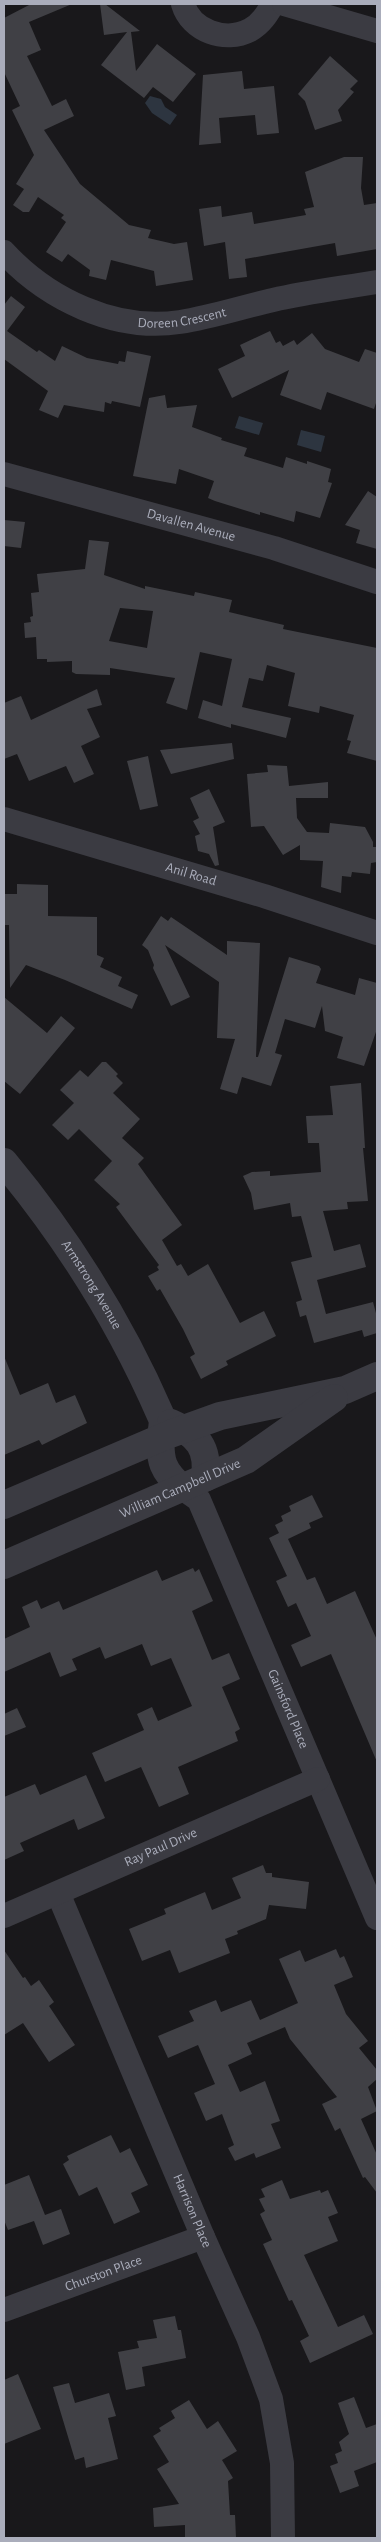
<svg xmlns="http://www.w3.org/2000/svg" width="381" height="2542" font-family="'Alegreya Sans',sans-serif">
  <rect width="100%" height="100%" fill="#19181b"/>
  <!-- water -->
  <path fill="#2d3540" d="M150,96L161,99L165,107L177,115L170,125L152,113L145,103Z
    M239,416L263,423L259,435L235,428Z
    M301,430L325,436L321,452L297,445Z"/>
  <!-- building -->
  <path fill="#404045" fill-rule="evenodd" d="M31,4H72L29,22L41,50L27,56L52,106L66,99L74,116L44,130L80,184L129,225L151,230L148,238L174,244L187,242L193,280L156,286L154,271L111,260L106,280L89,276L90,270L68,254L62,262L46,252L66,222L61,218L64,215L38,197L29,212H23L13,205L24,189L16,184L34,155L12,110L20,106L4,72V18Z
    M100,4H105L140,31L131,32L136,71L157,44L196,74L173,102L153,87L144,98L101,65L127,32L104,35Z
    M330,56L358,81L350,89L354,92L338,110L342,121L315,130L305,101L298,94Z
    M242,71L244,89L274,86L279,133L257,135L255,115L219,118L221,143L199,145L203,75Z
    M344,157H363L361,188L364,205L377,203V249L337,256L335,243L245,259L247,277L229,279L225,242L204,246L199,209L221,206L222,217L252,212L254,224L306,215L304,209L314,207L305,172Z
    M11,296L25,307L7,331L37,352L39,350L55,361L62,346L87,358L118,364L119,361L125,362L127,351L151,356L140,407L112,401L111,404L105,402L104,412L64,405L58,418L39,410L48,391L4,359V305Z
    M270,331L276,343L280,341L283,346L294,340L297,345L312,333L325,349L359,362L365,349L377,353V400L374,409L327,392L321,410L280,395L289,370L232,398L218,369L245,356L240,345Z
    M165,395L167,408L197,405L192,427L222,438L221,440L247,448L244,456L283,468L286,457L307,464V461L331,469L328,482L332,483L320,518L296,511L294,522L260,512V515L215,501L208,498L214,481L179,469L176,484L133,476L149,398Z
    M368,491L377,497V549L356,543L360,530L345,525Z
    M4,520L25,522L21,548L4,546Z
    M89,540L109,542L104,575L145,589V586L194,596L195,592L232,600L229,612L284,625L283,629L377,648V761L347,753L351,741L347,740L354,715L320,706L319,713L288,706L295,673L267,665L263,681L249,678L242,707L291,718L286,738L231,724V728L198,718L203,700L222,706L232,659L200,652L187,710L166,703L175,678L110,668V675L76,674L72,672V661L47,662V659H37L36,637L25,638L24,623L31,622L30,617L33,616L31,593L39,592L37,574L85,569ZM120,608L153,611L147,648L109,641Z
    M97,689L102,705L87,709L100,737L81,746L94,774L74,783L66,766L29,781L17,754L4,759V703L21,696L31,720Z
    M232,743L234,759L171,774L160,750Z
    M148,756L158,806L140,810L127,761Z
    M267,765L287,766L289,786L328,782V798H296L297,818L307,832L329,833L330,823L365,827L373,842V847H377V862L371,863L370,874L352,872L351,877L342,876L341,893L321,887L323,861L300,860V845L283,855L264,826L251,827L247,774L268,772Z
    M209,789L225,822L213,827L219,865L215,866L209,854L198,851L195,836L200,834L193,821L199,818L190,798Z
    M17,884L48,885V916L97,917V955L104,958L100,967L122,977L118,986L138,995L132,1009L65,980L26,965L10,988L9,925H4V894H17Z
    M161,916L168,921L171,917L227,955V941L260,943L256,1057H258L289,957L319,966L321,969L316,983L355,995L359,978L377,983V1029L364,1066L337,1058L343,1037L325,1031L322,1006L315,1028L285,1019L275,1053L282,1055L271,1086L242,1077L237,1094L220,1089L235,1039L217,1038L219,982L165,945L190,997L171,1006L153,968L154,965L148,950L142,945Z
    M4,997L47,1033L61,1016L75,1028L20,1094L4,1081Z
    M102,1062H106L118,1074L116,1076L123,1083L113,1093L140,1119L122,1138L144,1158L138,1164L182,1225L162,1240L177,1266L181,1264L188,1276L208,1264L240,1323L264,1311L276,1336L226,1361L228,1365L201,1379L190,1357L195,1354L183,1329L160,1289L157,1291L148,1276L159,1270L157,1267L159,1265L116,1207L120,1204L94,1180L112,1161L79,1129L68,1140L52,1125L74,1103L60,1090L80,1070L88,1077Z
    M361,1083L365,1148H363L368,1201L347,1202L348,1209L323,1211L334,1251L360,1244L366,1267L317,1280L326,1314L373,1302L377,1317V1333L364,1337L362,1330L314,1343L306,1315L300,1317L296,1302L302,1300L291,1262L312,1257L301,1216L292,1217L290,1203L254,1210L251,1193L243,1176L252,1172L270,1171V1176L321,1172L319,1143H308L306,1116L333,1115L330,1086Z
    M4,1356L20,1395L48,1383L56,1403L75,1395L87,1423L42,1445L39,1440L4,1455Z
    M312,1495L323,1517L309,1523L311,1528L288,1539L307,1580L315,1577L327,1604L355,1591L377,1640V1762L331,1654L301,1667L291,1645L311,1636L296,1603L288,1607L276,1581L287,1576L269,1538L279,1533L275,1525L283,1521L281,1516L291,1511L289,1506Z
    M193,1568L195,1572L199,1569L213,1601L192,1611L212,1660L229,1653L240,1679L222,1687L240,1729L235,1732L238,1741L178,1767L189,1794L159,1807L141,1767L105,1782L92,1753L144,1730L137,1714L152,1707L158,1721L192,1706L171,1658L151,1666L142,1644L105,1659L100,1647L72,1659L77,1670L60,1677L50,1652L4,1672V1639L30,1627L22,1607L37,1600L41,1609L59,1601L63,1610L157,1570L162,1581Z
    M17,1708L26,1727L4,1736V1714Z
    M86,1775L105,1818L78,1830L74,1819L20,1843L24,1851L4,1860V1797L35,1784L40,1795Z
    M263,1865L266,1873H272V1877L309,1882L306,1909L269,1905L266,1919L237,1931L238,1934L225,1939L230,1953L179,1973L170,1950L142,1961L129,1929L166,1914L164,1909L205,1892L212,1910L241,1898L232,1878Z
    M336,1949L340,1958L344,1956L353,1977L334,1985L346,2014L368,2041L359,2048L377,2070V2079L368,2087L377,2111L361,2119L377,2155V2193L365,2177L363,2178L340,2128L335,2131L322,2104L337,2097L290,2039L285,2027L247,2043L252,2054L228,2065L240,2092L265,2081L280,2121L271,2124L281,2148L256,2158L254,2153L235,2161L228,2148L234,2145L222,2114L206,2121L194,2093L215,2084L198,2045L168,2058L158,2036L194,2021L189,2011L216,2000L221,2012L251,2000L260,2020L298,2003L279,1959L300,1950L305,1962Z
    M4,1950L23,1978L25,1977L31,1986L39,1980L54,2002L49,2006L75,2045L49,2062L23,2023L4,2035Z
    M111,2135L120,2153L130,2148L148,2185L131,2193L140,2212L114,2224L97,2187L79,2196L63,2164L69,2160L67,2156Z
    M29,2175L45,2215L61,2209L70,2234L43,2245L34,2221L8,2230L4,2220V2185Z
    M282,2180L290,2199L320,2190L321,2193L328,2190L338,2213L328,2217L338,2241L304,2255L338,2327L364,2315L373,2334L310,2363L300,2341L309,2336L292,2300L289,2301L263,2244L272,2240L260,2214L265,2211L259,2199L265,2197L261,2189Z
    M175,2316L178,2330H181L186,2358L142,2367L145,2386L126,2390L118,2352L139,2348L137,2341L157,2338L153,2320Z
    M18,2374L41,2429L4,2444V2380Z
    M69,2383L75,2403L109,2393L116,2416L108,2418L118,2459L86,2468L84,2457L75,2460L53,2387Z
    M354,2397L366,2428L377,2424V2462L354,2471L359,2486L340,2493L330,2466L338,2463L335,2454L342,2451L339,2442L349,2434L338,2403Z
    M189,2400L207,2429L218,2421L237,2451L222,2460L233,2478L228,2481L230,2515H235L236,2538H185V2525L154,2527L153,2508L179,2504L157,2469L169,2462L153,2436L161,2431L159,2428L175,2418L171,2411Z"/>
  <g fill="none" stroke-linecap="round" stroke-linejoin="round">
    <!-- minor -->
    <g stroke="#3b3b42" stroke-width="24">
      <path d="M183,4C191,31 225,43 250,30C261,24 267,14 273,4"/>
      <path d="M284,4L377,31"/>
      <path id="s1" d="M4,252C47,299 115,332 180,322C212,317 242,307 273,300C307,292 342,288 377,282"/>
      <path id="s2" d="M4,474L274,548L377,582"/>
      <path id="s3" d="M4,819L264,896L377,933"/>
      <path id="s4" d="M182,1488L199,1500L377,1918"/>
      <path id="s5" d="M58,1893L203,2237L248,2337L271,2399L282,2463L283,2538"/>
      <path id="s6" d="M4,1916L318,1779"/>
      <path id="s7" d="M4,2310L203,2237"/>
    </g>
    <!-- tertiary -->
    <g stroke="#3b3b42" stroke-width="28">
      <path id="s8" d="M4,1162C68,1239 121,1324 161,1416C164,1422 162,1429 161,1435C159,1461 163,1471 182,1488"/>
      <path d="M171,1423C198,1435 209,1448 205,1478"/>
      <path d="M4,1505L170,1434L220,1416L345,1390L377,1376"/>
      <path id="s9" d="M4,1565L246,1460L334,1398"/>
    </g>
  </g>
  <g text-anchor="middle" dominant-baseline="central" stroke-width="4" stroke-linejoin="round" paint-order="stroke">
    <!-- street labels -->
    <g font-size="14" fill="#aaadbb" stroke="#141316">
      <text stroke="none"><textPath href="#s1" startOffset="199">Doreen Crescent</textPath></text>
      <text stroke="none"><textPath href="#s2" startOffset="194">Davallen Avenue</textPath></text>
      <text stroke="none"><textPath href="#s3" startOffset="195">Anil Road</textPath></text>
      <text stroke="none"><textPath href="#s8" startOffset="151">Armstrong Avenue</textPath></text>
      <text stroke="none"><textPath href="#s9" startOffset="192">William Campbell Drive</textPath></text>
      <text stroke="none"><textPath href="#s4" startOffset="248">Gainsford Place</textPath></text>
      <text stroke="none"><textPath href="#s6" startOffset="171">Ray Paul Drive</textPath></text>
      <text stroke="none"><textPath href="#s5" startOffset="345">Harrison Place</textPath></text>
      <text stroke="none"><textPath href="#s7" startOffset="106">Churston Place</textPath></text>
    </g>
  </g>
  <!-- border -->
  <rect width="381" height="2542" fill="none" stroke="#aaadbb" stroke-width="10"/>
</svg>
